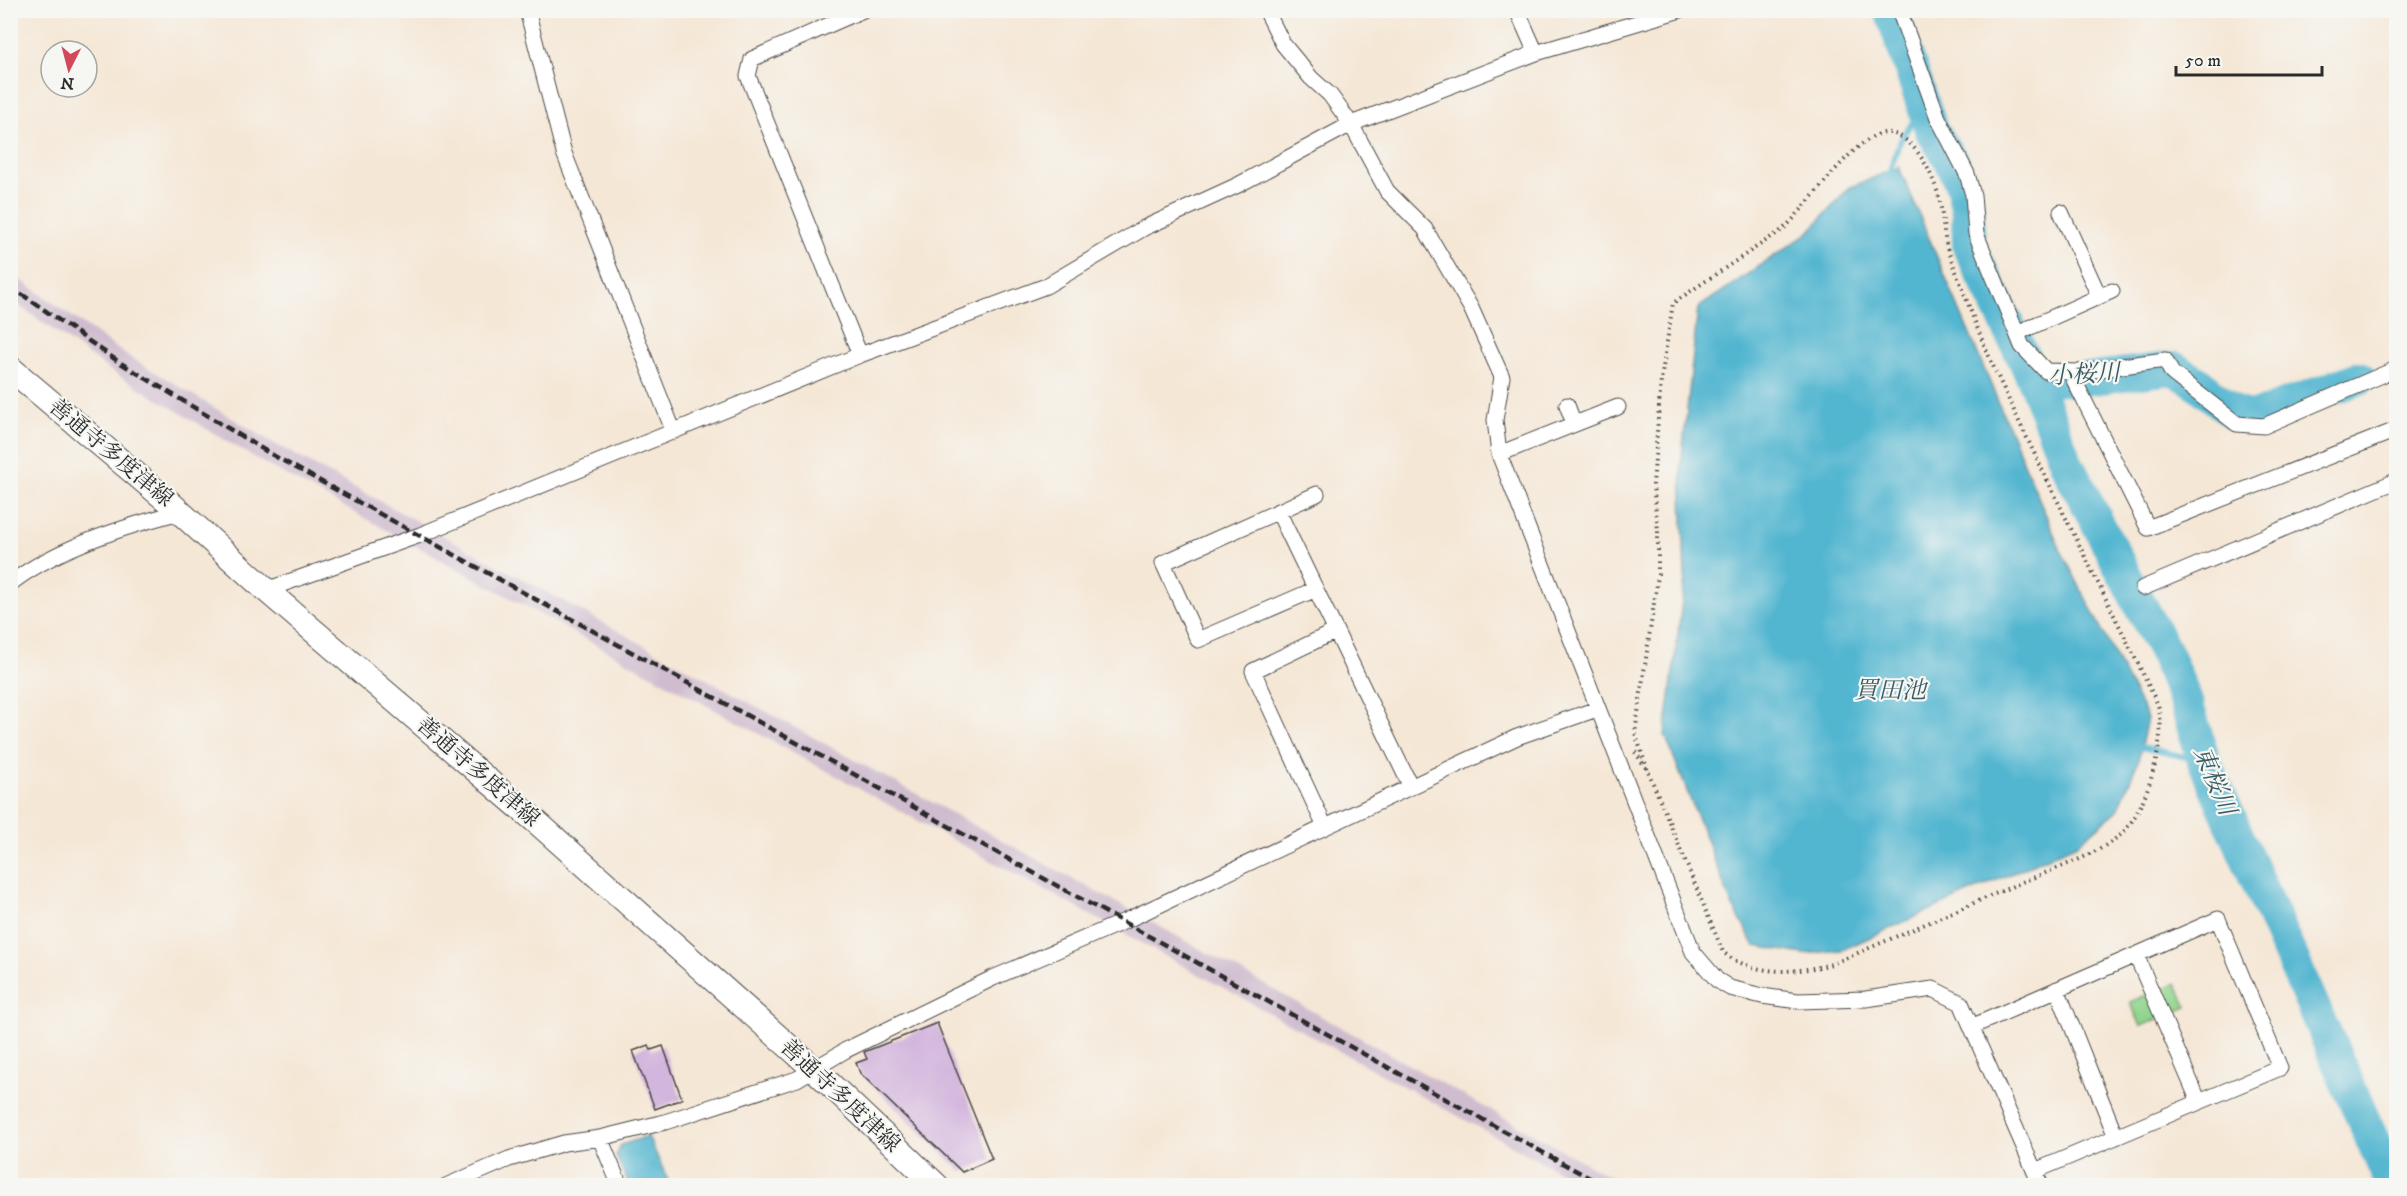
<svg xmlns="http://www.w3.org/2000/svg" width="2407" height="1196" font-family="'IM FELL DW Pica','Noto Serif JP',serif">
  <rect width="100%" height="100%" fill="#f6f6f2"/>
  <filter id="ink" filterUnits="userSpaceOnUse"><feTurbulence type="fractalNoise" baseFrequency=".0167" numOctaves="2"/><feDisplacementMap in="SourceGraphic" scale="12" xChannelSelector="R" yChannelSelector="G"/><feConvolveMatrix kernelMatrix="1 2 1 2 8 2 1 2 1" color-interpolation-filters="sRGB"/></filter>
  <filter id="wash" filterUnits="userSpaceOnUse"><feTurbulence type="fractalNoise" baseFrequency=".008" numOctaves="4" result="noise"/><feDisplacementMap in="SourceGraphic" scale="24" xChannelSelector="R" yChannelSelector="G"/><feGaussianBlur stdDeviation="1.35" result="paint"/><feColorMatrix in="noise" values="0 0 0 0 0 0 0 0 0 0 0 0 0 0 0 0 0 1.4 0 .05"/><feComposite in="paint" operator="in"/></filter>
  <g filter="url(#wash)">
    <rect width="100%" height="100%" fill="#f5e7d6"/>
    <!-- industrial -->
    <path fill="#cfbdcf" d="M11,273L123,353L275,444L1139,915L1625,1185H1584L260,461L111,371L11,300Z"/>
    <!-- green -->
    <path fill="#90d58e" stroke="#5e805c" stroke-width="1.5" d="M2176,983L2187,1007L2141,1026L2130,1002Z"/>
    <!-- water -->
    <path fill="#52b6d0" stroke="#3e707e" stroke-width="1.5" d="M1899,167L2059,546L2147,718L2138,761L2118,810L2079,843L1842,950L1804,954L1755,946L1731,903L1665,735L1685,578L1681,465L1698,308L1808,233L1849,188Z
      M648,1136L670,1185H629L616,1156L621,1145Z"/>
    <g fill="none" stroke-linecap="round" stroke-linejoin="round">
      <!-- stream -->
      <path stroke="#52b6d0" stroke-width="6" d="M1888,177C1896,151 1902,126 1926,111
        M2136,746L2204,761"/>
      <!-- river -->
      <path stroke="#52b6d0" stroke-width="34" d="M1891,10L1932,131L1951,160L1963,188L1968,212L1969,246L2033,377L2078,380L2173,368L2196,382L2234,413L2253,418L2359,378
        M2033,377L2067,465L2167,656L2186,702L2204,761L2393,1186"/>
    </g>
    <g id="blocks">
      <!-- building -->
      <path fill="#d3b5dd" d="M937,1023L992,1159L962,1172L860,1073L856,1063L867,1059L864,1052Z
        M649,1045L651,1050L663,1046L682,1099L655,1109L633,1051Z"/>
    </g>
  </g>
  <g filter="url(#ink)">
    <use href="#blocks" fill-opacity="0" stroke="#494745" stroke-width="1.5"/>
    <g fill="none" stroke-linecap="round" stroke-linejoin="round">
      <defs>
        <path id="minor" d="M527,10L564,153L673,430
          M1266,10L1283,44L1311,78L1330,95L1351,124L1387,191L1425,229L1471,308L1502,377L1495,420L1499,454L1693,952L1717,980L1730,988L1762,996L1798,1001L1866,999L1933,989L1961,1003L2041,1186
          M1517,10L1536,53
          M1899,10L1938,118L1967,174L1973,195L1976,234L2022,346L2046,371L2079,372L2165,360L2172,373L2237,424L2264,426L2396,369
          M2061,212L2099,296
          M2017,333L2112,291
          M860,355L748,76L752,59L863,10
          M2070,372L2148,528L2396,430
          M1567,405L1574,424
          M1499,454L1618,407
          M1278,511L1411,787
          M10,584C53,549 126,526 180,512
          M2143,588L2396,481
          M1316,589L1198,640L1163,563L1317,494
          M266,590L420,535L860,355L1046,286L1144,228L1238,185L1351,124L1536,53L1680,10
          M1325,827L1253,671L1336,631
          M2136,955L2199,1102
          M2057,989L2116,1137
          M1971,1027L2218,919L2280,1068L2035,1171
          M600,1138L620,1186
          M446,1186L509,1159L564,1143L600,1138L665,1122L797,1079L846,1050L993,978L1125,921L1517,737L1597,709"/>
        <path id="primary" d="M10,368L170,503L266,590L540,825L814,1069L937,1186"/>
      </defs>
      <!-- minor casing -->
      <use href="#minor" stroke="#494745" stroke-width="17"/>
      <!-- primary casing -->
      <use href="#primary" stroke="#494745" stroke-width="26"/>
      <!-- path -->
      <path stroke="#494745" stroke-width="4" stroke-dasharray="1.5 4.5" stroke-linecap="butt" d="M1635,752L1648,771L1723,952C1753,977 1797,973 1832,964C1895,937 1958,910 2020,883C2053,869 2091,858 2119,836C2146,814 2168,737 2158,705C2104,593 2047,483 1995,370C1978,333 1965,294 1950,256C1942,237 1944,215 1938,194C1932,173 1914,136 1890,133C1858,128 1807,209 1782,230L1673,303L1661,380L1653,485L1658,530V576L1635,733L1648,771"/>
      <!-- minor -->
      <use href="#minor" stroke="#fff" stroke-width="15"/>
      <!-- primary -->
      <use href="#primary" stroke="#fff" stroke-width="24"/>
      <!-- rail -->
      <path stroke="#2b2b2b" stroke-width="4.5" stroke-dasharray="9 4.5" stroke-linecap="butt" d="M10,286L119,362L269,453L1604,1186"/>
    </g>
  </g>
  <g text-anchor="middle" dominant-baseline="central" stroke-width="4.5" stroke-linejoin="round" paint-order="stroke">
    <!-- street labels -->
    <g font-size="22" fill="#2b2b2b" stroke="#f6f6f2">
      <text transform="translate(111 453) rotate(40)">善通寺多度津線</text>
      <text transform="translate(478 772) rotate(41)">善通寺多度津線</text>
      <text transform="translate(840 1096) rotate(43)">善通寺多度津線</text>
    </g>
    <!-- water labels -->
    <g font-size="24" font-style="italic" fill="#395c65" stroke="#f6f6f2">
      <text transform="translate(2084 375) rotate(-3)">小桜川</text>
      <text x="1890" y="691">買田池</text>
      <text transform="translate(2214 781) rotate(67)">東桜川</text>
    </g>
  </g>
  <!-- margin -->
  <rect width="2407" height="1196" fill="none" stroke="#f6f6f2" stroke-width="36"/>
  <!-- north arrow -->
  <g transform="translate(69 69) rotate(186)"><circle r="28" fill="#f6f6f2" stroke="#a5a5a2" stroke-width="1.5"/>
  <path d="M0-4.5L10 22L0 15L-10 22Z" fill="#d1495b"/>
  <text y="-9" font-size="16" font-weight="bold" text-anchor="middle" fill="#2b2b2b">N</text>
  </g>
  <!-- scale -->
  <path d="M2176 66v9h146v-9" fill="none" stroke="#2b2b2b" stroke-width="3"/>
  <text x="2185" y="66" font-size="18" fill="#2b2b2b" stroke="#f6f6f2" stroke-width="4.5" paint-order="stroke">50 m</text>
</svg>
